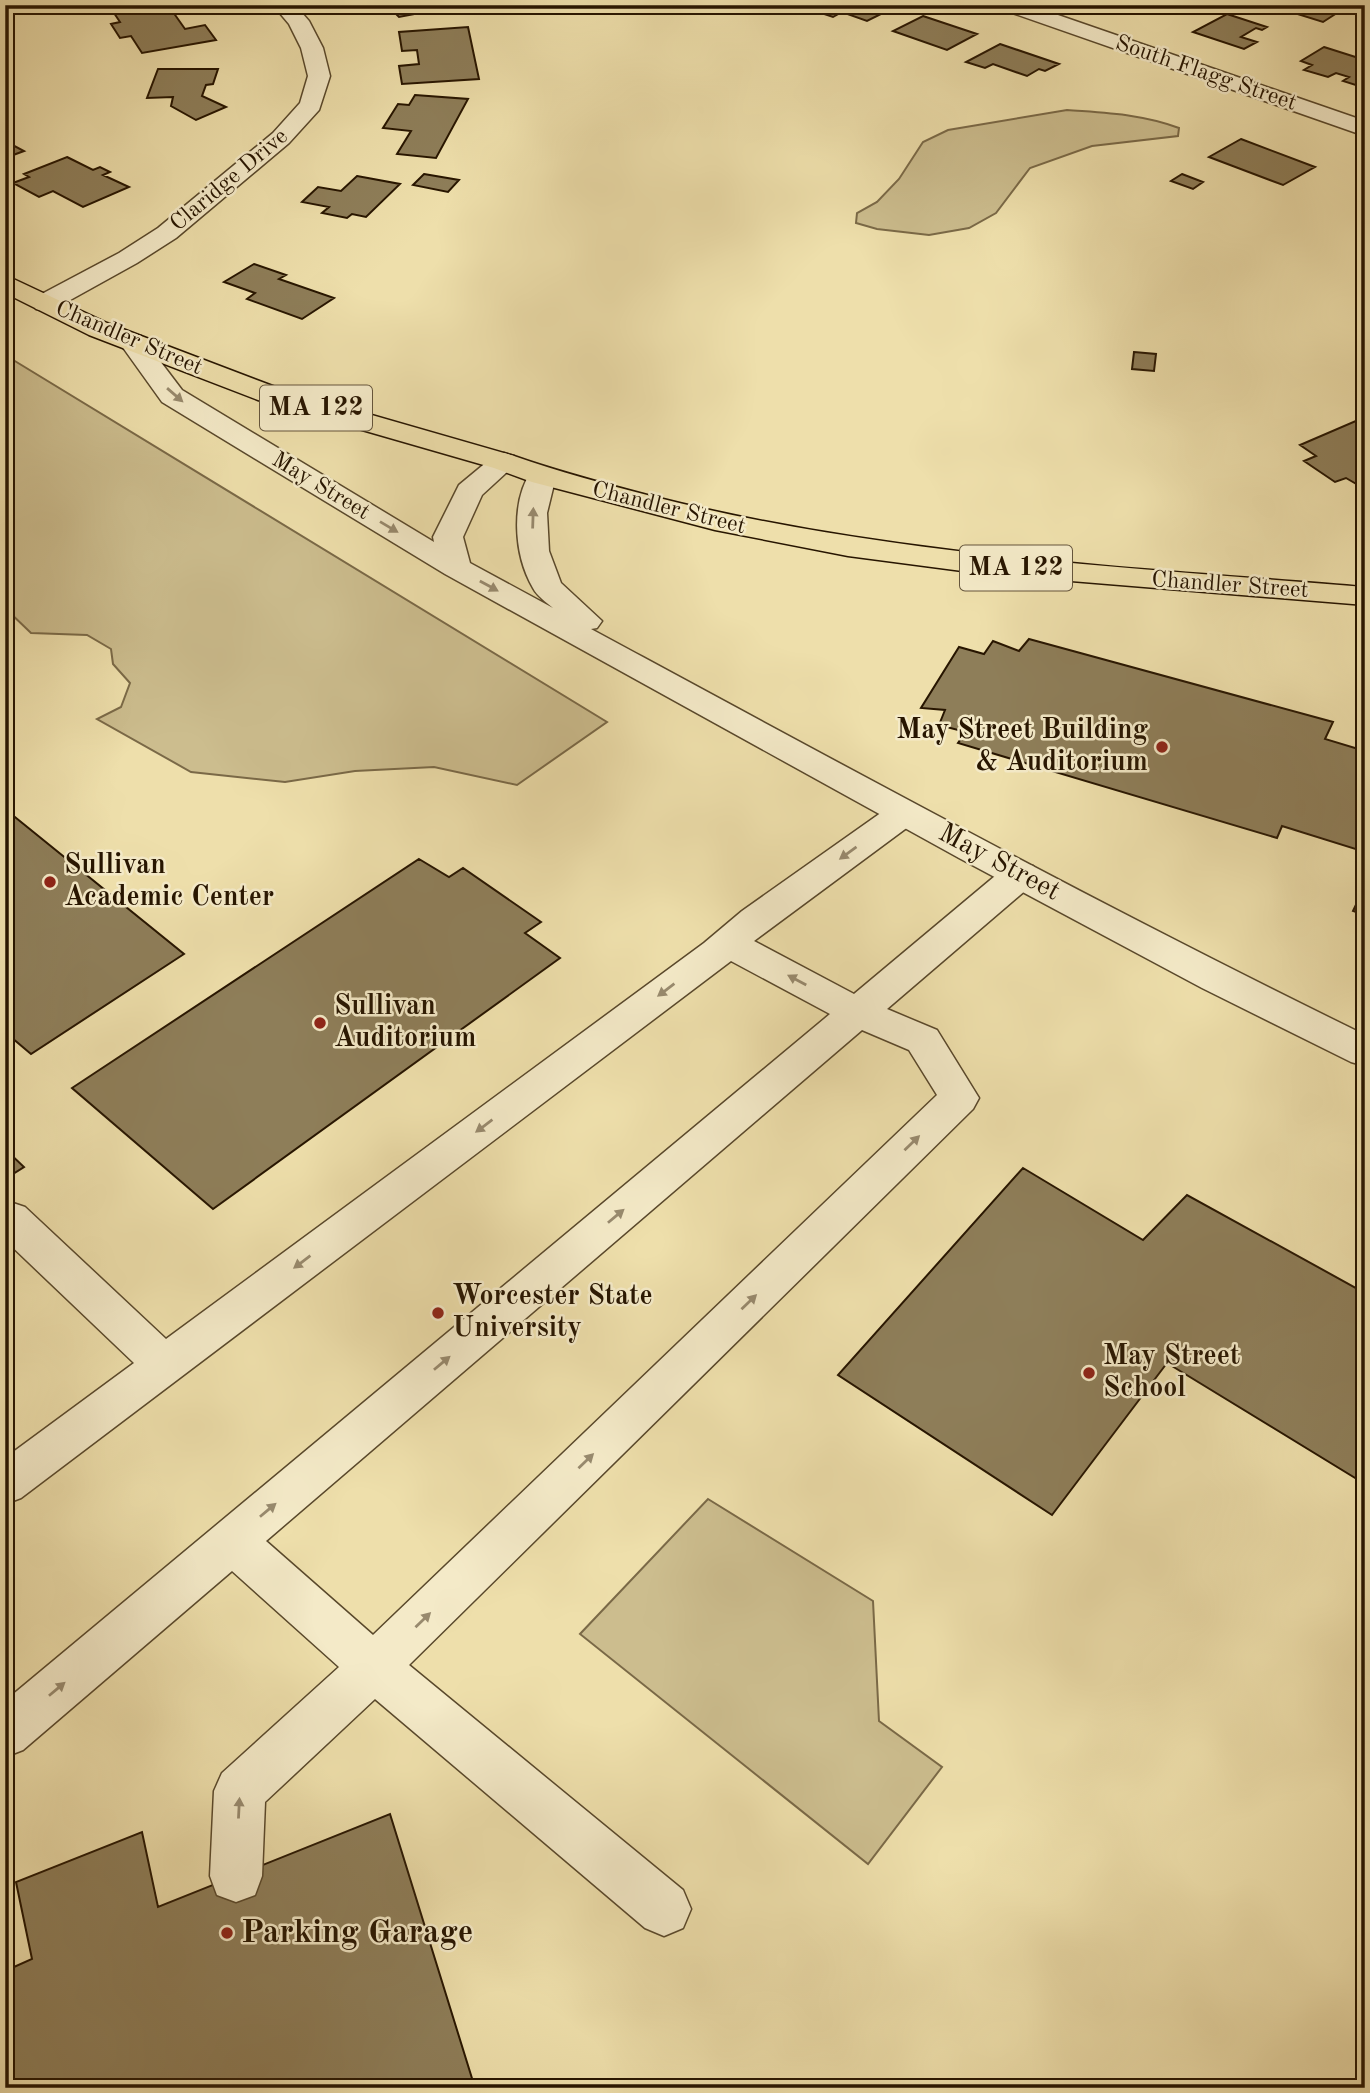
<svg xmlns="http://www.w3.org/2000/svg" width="1370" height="2093" font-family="'Old Standard TT',serif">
  <rect width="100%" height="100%" fill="#eedfab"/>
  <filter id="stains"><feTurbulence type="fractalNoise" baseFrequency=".00286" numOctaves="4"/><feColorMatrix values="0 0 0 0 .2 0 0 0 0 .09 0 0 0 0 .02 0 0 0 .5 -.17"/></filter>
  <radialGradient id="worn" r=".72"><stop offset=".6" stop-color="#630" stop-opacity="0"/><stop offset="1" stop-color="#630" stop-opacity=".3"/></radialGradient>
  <!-- green -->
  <path fill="#ccbd8e" stroke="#7a6947" stroke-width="2" d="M1067,110C1105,113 1143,114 1179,128L1178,136L1092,146L1030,168L996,213L969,228L929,235L877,229L856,223L857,213L877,202L899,179L923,142L948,130Z
    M5,355L607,722L517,785L434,767L355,771L285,782L191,772L97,719L121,707L130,683L113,664L111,649L87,635L31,633L5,608Z
    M708,1499L873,1601L879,1721L942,1767L868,1864L580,1634Z"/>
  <!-- building -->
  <path fill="#8e7e59" stroke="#271500" stroke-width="2" d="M162,5H175L178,10L173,12L185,29L205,25L216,40L142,53L131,36L120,38L111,24L120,22L114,13Z
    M372,5H449L451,7L399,17L388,6L375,8Z
    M816,5H890L895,7L867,21L842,12L833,17L809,9Z
    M1113,5H1168L1156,12L1145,9L1138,13Z
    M1303,5H1323L1340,11L1323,22L1291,12Z
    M1227,14L1267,27L1262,30L1256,28L1241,37L1257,42L1244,49L1193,32Z
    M923,16L977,34L947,50L893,31Z
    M468,27L479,79L402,84L399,66L419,64L417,50L402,51L399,32Z
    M1000,44L1059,64L1045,71L1039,69L1027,76L993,64L985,68L966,62Z
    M1324,47L1365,60V88L1343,81L1349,77L1336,73L1328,77L1304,70L1312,65L1301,61Z
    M158,69H218L213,84L206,85L202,96L226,107L196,120L171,106L173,97L147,98Z
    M415,95L468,99L436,158L397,154L411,131L383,128L398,104L409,105Z
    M1241,139L1315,167L1283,185L1209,157Z
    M5,141L24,151L5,158Z
    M67,157L93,170L100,167L110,172L103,175L129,187L83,207L53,191L39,197L13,183L29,177L24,174Z
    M424,174L459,180L448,192L413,185Z
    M1182,174L1203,182L1193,189L1171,181Z
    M357,176L400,184L366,217L352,214L347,218L322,213L329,207L302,202L318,187L341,191Z
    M254,264L286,275L279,279L334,298L302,319L247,299L255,293L224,282Z
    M1134,352L1156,354L1154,371L1132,369Z
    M1365,417V489L1346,478L1335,482L1304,461L1316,456L1300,445Z
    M1029,639L1333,722L1325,739L1365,751V852L1282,826L1277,838L958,743L966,732L939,725L945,710L921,708L959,647L984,654L993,641L1019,651Z
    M5,809L184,954L31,1054L5,1032Z
    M419,859L449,877L463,868L541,922L525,933L560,958L213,1209L72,1088Z
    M1365,886V915L1353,911Z
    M5,1149L24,1167L5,1179Z
    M1023,1168L1143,1240L1187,1195L1365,1293V1484L1167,1363L1052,1515L838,1375Z
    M390,1814L475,2088H5V1971L32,1959L16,1882L142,1832L158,1907Z"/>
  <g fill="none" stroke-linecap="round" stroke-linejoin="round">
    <defs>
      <path id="service" d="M904,801L916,805L921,813L916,821L754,941L854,994L1007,866L1020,863L1033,866L1038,875L1033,884L887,1009L937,1030L979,1098L973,1109L409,1665L683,1890L691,1909L683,1928L664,1936L645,1928L375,1699L265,1802L262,1876L255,1895L236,1902L217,1895L210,1876L214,1791L222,1773L339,1667L232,1571L23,1750L5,1757V1701L830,1014L731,961L21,1498L5,1504V1458L134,1363L5,1240V1204L10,1202L25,1207L166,1339L704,943L742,911L892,805ZM862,1030L909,1050L937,1095L373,1635L266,1541Z"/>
      <path id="minor" d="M273,5H295L309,21L323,48L330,76L319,110L289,143L176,238L137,263L54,309L45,311L36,309L32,303L36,297L119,253L158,228L273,133L300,103L308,76L301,48L289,24Z
        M998,5H1029L1365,121V136L1001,9Z"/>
      <path id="tertiary" d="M132,334L141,336L182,390L434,542L433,537L459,485L494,456L504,453L514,456L518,462L482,495L463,537L470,563L553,608C546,602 537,596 533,588C514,556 510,502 532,470L542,467L552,470L556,476L547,513L549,551L561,583L602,621L597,628L591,629C848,768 1103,907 1365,1035V1066L1351,1062L1202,988L959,858L445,574L162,402L119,342L123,336Z"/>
      <path id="primary" d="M5,275L107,323L278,388L514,456C559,472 605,484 651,496C886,556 1125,567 1365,587V605L985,574L848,556L715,530L532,482L494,468L258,400L89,335L5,293Z"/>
    </defs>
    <!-- service casing -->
    <use href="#service" stroke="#59482b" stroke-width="3"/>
    <!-- minor casing -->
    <use href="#minor" stroke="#59482b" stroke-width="3"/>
    <!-- tertiary casing -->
    <use href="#tertiary" stroke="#59482b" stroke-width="3"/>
    <!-- primary casing -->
    <use href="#primary" stroke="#271500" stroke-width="3"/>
    <!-- service -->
    <use href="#service" fill="#f4eac8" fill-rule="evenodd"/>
    <!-- minor -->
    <use href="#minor" fill="#f4eac8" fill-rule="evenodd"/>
    <!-- tertiary -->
    <use href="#tertiary" fill="#f4eac8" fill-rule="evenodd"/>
    <!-- primary -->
    <use href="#primary" fill="#eedfab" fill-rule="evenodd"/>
  </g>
  <!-- one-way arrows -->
  <defs><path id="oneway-solid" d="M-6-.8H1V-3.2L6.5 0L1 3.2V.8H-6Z" transform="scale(1.75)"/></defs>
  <g fill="#988a6e">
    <use href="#oneway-solid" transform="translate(175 395) rotate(41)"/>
    <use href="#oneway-solid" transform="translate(533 518) rotate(-88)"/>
    <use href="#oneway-solid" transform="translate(389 527) rotate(31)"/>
    <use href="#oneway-solid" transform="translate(489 586) rotate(29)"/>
    <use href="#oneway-solid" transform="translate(848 853) rotate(144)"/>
    <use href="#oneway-solid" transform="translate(797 980) rotate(-152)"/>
    <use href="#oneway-solid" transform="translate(666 990) rotate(143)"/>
    <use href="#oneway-solid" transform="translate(484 1126) rotate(143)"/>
    <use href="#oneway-solid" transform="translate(912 1143) rotate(-44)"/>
    <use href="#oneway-solid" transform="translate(616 1216) rotate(-40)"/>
    <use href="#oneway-solid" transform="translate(302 1262) rotate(143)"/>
    <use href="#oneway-solid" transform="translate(749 1302) rotate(-44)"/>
    <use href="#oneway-solid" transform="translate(442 1363) rotate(-40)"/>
    <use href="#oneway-solid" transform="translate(586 1461) rotate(-44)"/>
    <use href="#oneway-solid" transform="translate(268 1510) rotate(-40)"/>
    <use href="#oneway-solid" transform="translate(423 1620) rotate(-44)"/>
    <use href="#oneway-solid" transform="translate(57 1689) rotate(-40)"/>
    <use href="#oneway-solid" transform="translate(239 1808) rotate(-87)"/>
  </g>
  <!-- markers -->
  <g fill="#8f2418" stroke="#f4eac8" stroke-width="2.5">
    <circle cx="1162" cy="747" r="7"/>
    <circle cx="50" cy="882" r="7"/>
    <circle cx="320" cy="1023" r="7"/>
    <circle cx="438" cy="1313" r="7"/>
    <circle cx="1089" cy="1373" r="7"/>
    <circle cx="227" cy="1933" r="7"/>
  </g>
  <g text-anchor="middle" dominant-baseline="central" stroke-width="5" stroke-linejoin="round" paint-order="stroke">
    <!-- far-street labels -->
    <g font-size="23" fill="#271500" stroke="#f4eac8">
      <text transform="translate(1206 73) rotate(19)">South Flagg Street</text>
      <text transform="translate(229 180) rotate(-40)">Claridge Drive</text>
      <text transform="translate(129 338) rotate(23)">Chandler Street</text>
      <text transform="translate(321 486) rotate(31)">May Street</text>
      <text transform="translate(669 508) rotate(14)">Chandler Street</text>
      <text transform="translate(1230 585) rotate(4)">Chandler Street</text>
    </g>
    <!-- shield labels -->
    <g fill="#f4eac8" stroke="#64553c" stroke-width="2">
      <rect x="260" y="385.5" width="112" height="45" rx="5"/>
      <rect x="960" y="545.5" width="112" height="45" rx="5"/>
    </g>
    <g font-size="26" font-weight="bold" fill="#271500">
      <text x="316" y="408">MA 122</text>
      <text x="1016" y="568">MA 122</text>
    </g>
    <!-- poi labels -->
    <g font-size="28" font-weight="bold" fill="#271500" stroke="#f4eac8" text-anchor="start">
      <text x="1148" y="731" text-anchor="end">May Street Building<tspan x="1148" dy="32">&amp; Auditorium</tspan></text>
      <text x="64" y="866">Sullivan<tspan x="64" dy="32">Academic Center</tspan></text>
      <text x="334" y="1007">Sullivan<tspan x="334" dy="32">Auditorium</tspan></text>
      <text x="452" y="1297">Worcester State<tspan x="452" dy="32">University</tspan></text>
      <text x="1103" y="1357">May Street<tspan x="1103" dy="32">School</tspan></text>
    </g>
    <!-- street labels -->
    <g font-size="28" fill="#271500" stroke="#f4eac8">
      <text transform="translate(999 863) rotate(28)">May Street</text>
    </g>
    <!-- near-poi labels -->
    <g font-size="33" font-weight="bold" fill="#271500" stroke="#f4eac8" text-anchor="start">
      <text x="241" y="1933">Parking Garage</text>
    </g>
  </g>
  <!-- margin -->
  <rect width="1370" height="2093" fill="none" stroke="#eedfab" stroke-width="28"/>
  <rect x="7" y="7" width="1356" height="2079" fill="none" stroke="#271500" stroke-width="3.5"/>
  <rect x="14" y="14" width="1342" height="2065" fill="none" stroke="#271500" stroke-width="2"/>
  <rect width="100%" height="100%" filter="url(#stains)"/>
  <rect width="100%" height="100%" fill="url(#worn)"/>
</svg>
